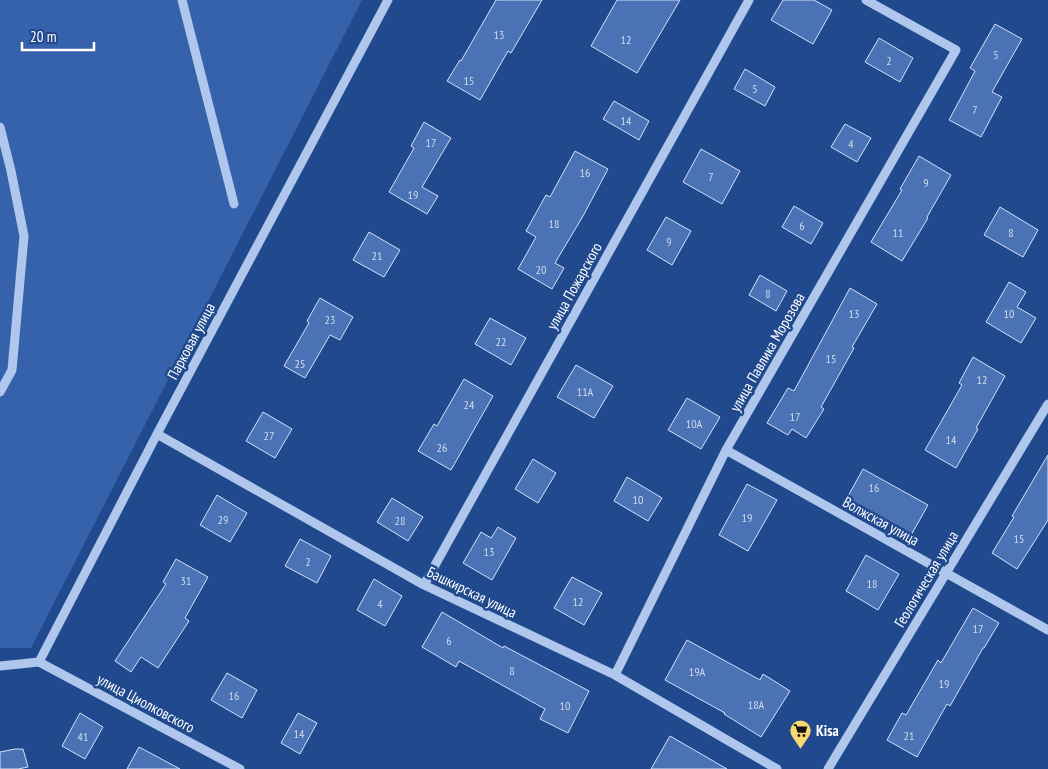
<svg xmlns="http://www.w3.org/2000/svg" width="1048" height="769" font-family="'PT Sans Narrow',sans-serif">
  <rect width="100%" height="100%" fill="#21498d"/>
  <!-- green -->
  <path fill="#3562aa" d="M0,0H362L31,648H0Z"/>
  <!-- building -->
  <path fill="#4a72b4" stroke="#d4e2f9" d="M496,0H542L511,53L508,51L480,100L447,81L460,60L461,61Z
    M617,0H680L637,73L591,46Z
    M783,0H814L832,10L813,44L771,20Z
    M995,24L1022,39L992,92L1002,97L981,137L949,120L975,71L970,68Z
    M879,38L913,58L900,82L865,62Z
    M745,69L775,87L765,106L734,89Z
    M614,101L649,121L639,140L603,119Z
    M424,122L451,138L422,187L438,196L427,214L389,192L414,148L411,146Z
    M845,124L871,138L857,162L831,147Z
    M701,149L740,171L722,204L683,182Z
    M575,151L608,169L583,216L555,263L564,268L552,289L518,269L536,237L526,231L546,195L550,197Z
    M919,156L951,175L927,217L928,218L902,261L871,242L902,190L900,189Z
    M794,206L823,223L811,244L782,227Z
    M1000,207L1038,230L1023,257L984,235Z
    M666,217L691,231L672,265L647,250Z
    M369,232L400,250L384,277L353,260Z
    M760,275L787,291L776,311L749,295Z
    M1009,282L1026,292L1017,307L1036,318L1021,343L986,322Z
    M850,288L877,304L852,347L854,348L821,407L824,409L806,438L792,429L788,435L767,423L788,388L794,391Z
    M320,298L353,317L340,340L330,335L305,378L284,366L309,323L307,321Z
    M490,318L526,338L511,365L475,344Z
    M973,357L1005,376L976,428L978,429L956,468L925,450L962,385L959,383Z
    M576,365L613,386L594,418L557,397Z
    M464,379L493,396L451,470L418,451L434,424L437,426Z
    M687,398L720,417L701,449L668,430Z
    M263,412L292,429L275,458L246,441Z
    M1048,455V520L1017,569L992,553L1014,517L1012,516Z
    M533,459L556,473L538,503L515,489Z
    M863,469L928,505L910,537L868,514L865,520L842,507Z
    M627,477L662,498L648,521L614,501Z
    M747,484L777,500L748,551L719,535Z
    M217,495L247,513L230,542L200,525Z
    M392,498L423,517L408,541L377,522Z
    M498,527L516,538L492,580L463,563L481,532L491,538Z
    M300,539L331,556L317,583L285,566Z
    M866,555L899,574L878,610L846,591Z
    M176,559L208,577L185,618L189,621L158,668L141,657L131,672L115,661L166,584L163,582Z
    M572,577L602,593L584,625L554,608Z
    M374,579L402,596L385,626L357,610Z
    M973,608L999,623L984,648H983L950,706L947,704L917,757L887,740L902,713L906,715L938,660L941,663Z
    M442,612L503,648L504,646L589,691L568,733L540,719L545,709L459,661L456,667L422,647Z
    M687,640L760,680L763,674L790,691L761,737L724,714L725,713L665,680Z
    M227,673L257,690L242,718L211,700Z
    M80,713L103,727L85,759L62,746Z
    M298,713L317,723L300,754L281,743Z
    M670,736L727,769H651Z
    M139,747L180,769H127Z
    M15,749H23L28,767L18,769H0V752Z"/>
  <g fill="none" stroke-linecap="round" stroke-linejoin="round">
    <!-- minor -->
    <path stroke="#afc7ec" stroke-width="9" d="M182,0L234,204
      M0,127L11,171L24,236L12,370L0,392
      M157,434L424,585L615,675L777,769
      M726,450L1048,630
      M424,585L749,0
      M39,662L240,769
      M0,666L39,662L157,434L388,0
      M615,675L726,450L956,50L866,0
      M828,769L1048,404"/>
  </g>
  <!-- icons -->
  <defs>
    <symbol id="supermarket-pin" viewBox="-11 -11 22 30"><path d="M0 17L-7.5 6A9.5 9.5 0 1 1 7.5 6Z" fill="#f8d971" stroke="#21498d"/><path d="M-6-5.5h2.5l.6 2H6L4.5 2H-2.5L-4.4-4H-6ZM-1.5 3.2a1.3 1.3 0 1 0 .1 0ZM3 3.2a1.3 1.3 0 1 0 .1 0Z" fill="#111"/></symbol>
  </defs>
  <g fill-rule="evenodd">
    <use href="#supermarket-pin" x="788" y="718" width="25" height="34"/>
  </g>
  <g text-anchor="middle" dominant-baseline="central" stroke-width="5" stroke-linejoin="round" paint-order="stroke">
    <!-- number labels -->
    <g font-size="12" fill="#d2dcec">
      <text x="499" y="34">13</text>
      <text x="626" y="39">12</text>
      <text x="996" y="54">5</text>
      <text x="889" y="60">2</text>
      <text x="469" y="80">15</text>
      <text x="755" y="88">5</text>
      <text x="975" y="109">7</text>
      <text x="626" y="120">14</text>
      <text x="431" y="142">17</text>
      <text x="851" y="143">4</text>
      <text x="585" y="172">16</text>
      <text x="711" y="176">7</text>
      <text x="926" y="182">9</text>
      <text x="413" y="194">19</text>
      <text x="554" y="223">18</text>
      <text x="802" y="225">6</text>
      <text x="898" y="232">11</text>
      <text x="1011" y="232">8</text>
      <text x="669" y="241">9</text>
      <text x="377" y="255">21</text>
      <text x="541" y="269">20</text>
      <text x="768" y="293">8</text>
      <text x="854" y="313">13</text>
      <text x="1009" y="313">10</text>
      <text x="330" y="319">23</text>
      <text x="501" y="341">22</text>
      <text x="831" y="358">15</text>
      <text x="300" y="363">25</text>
      <text x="982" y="379">12</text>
      <text x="585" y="391">11А</text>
      <text x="469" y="404">24</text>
      <text x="795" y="416">17</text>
      <text x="694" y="423">10А</text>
      <text x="269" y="435">27</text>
      <text x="951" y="439">14</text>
      <text x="442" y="447">26</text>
      <text x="874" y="487">16</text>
      <text x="638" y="499">10</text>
      <text x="747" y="517">19</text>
      <text x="223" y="519">29</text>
      <text x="400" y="520">28</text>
      <text x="1019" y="538">15</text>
      <text x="489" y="551">13</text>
      <text x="308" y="561">2</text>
      <text x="186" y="580">31</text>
      <text x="872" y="583">18</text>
      <text x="578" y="601">12</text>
      <text x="380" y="603">4</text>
      <text x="978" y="628">17</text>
      <text x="449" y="640">6</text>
      <text x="512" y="670">8</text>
      <text x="697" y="671">19А</text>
      <text x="944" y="683">19</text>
      <text x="234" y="695">16</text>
      <text x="756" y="704">18А</text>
      <text x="565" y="705">10</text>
      <text x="299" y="733">14</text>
      <text x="909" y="735">21</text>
      <text x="83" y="736">41</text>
    </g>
    <!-- street labels -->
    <g font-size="15" fill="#fff" stroke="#21498d">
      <text transform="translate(574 286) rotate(-61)">улица Пожарского</text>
      <text transform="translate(191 341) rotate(-62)">Парковая улица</text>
      <text transform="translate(767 352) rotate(-60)">улица Павлика Морозова</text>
      <text transform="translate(881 521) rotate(29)">Волжская улица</text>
      <text transform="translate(926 579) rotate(-59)">Геологическая улица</text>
      <text transform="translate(472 592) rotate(26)">Башкирская улица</text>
      <text transform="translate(146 703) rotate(28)">улица Циолковского</text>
    </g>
    <!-- poi labels -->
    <g font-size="15" font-weight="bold" fill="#fff" stroke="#21498d" text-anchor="start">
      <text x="816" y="730">Kisa</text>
    </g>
  </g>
  <!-- scale -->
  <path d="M22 42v8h72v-8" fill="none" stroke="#ffffff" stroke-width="2.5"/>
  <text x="30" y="42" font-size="15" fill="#ffffff" stroke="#21498d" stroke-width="4" paint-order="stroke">20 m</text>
</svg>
